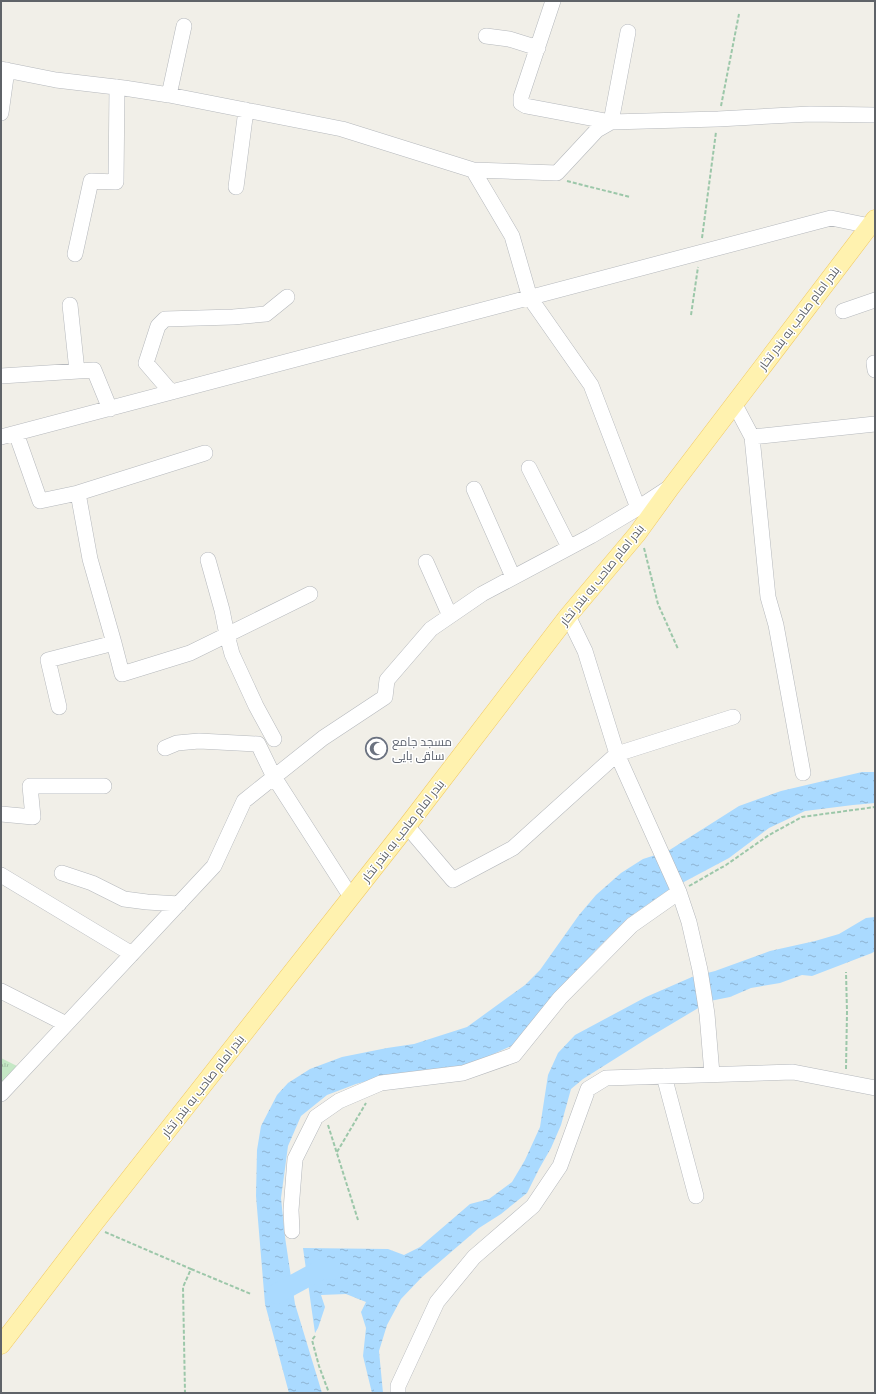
<svg xmlns="http://www.w3.org/2000/svg" width="876" height="1394" font-family="'Fira Sans Condensed',Cairo,sans-serif">
  <defs>
    <pattern id="grass-tufts" width="24" height="20" patternUnits="userSpaceOnUse"><rect width="24" height="20" fill="#c5e8c5"/><path d="M3 7l-1-3M5 7V3M7 7l1-3M15 17l-1-3M17 17v-4M19 17l1-3" fill="none" stroke="#a3c0a4"/></pattern>
    <pattern id="water-ripples" width="26" height="14" patternUnits="userSpaceOnUse"><rect width="26" height="14" fill="#aadaff"/><path d="M2 4q2-2 4 0t4 0M15 11q2-2 4 0t4 0" fill="none" stroke="#8eb4d2"/></pattern>
  </defs>
  <rect width="100%" height="100%" fill="#f1efe8"/>
  <!-- grass -->
  <path fill="url(#grass-tufts)" d="M1,1058L19,1067L1,1088Z"/>
  <!-- water -->
  <path fill="url(#water-ripples)" d="M862,772H875V803L853,805L805,811L769,828L729,858L667,891L628,918L595,951L520,1042L463,1068L390,1075L356,1084L327,1095L301,1116L288,1146L281,1198L285,1237L295,1304L322,1393H289L265,1304L256,1196L257,1150L261,1126L277,1095L288,1083L310,1069L342,1057L387,1048L414,1044L467,1027L525,985L540,970L579,915L596,895L621,873L643,859L668,851L739,806L781,791Z
    M875,917V951L872,953L812,976L802,975L780,983L751,988L730,997L710,1001L648,1038L583,1079L571,1089L561,1125L551,1148L539,1169L527,1193L501,1214L479,1228L422,1277L401,1299L387,1325L379,1351L383,1393H372L363,1356L366,1328L361,1312L366,1302L346,1294L321,1295L325,1307L318,1328L315,1333L303,1248L388,1249L404,1255L420,1247L470,1204L489,1199L512,1182L525,1160L540,1127L548,1075L558,1053L575,1035L646,997L692,977L715,971L770,951L815,941L839,934L866,918Z"/>
  <g fill="none" stroke-linecap="round" stroke-linejoin="round">
    <!-- river -->
    <path stroke="#aadaff" stroke-width="20" d="M276,1294L322,1269L332,1270"/>
    <defs>
      <path id="minor" d="M553,1L521,97V103L526,106L611,122L628,32
        M486,36L509,39L538,48
        M1,69L56,80L124,88L169,95L342,129L473,170L512,236L530,298L591,385L638,508
        M169,95L184,26
        M1,113L7,70
        M473,170L557,173L597,130L611,122L718,119L810,114L875,115
        M236,187L246,110
        M75,254L91,181L116,182L117,87
        M70,305L77,371
        M843,311L875,300
        M874,363L875,370
        M1,376L94,370L110,409
        M171,392L146,363L158,326L165,319L233,317L266,314L287,297
        M734,403L752,437L768,597L776,625L803,773
        M16,433L40,501L78,493L205,453
        M1,437L831,218L870,226
        M752,437L875,424
        M529,468L569,547
        M474,489L513,577
        M208,560L222,610L227,635L232,654L256,706L274,739
        M426,562L450,616
        M568,616L585,651L617,754L679,892L689,922L700,970L707,1014L712,1074
        M114,643L122,674L190,653L310,594
        M59,707L48,660L114,643L90,559L78,493
        M165,748L177,743L199,741L258,744L274,777L351,897
        M1,814L33,817L30,786H104
        M407,826L453,880L513,848L617,754L733,717
        M62,873L92,883L124,899L147,902L179,904
        M1,875L132,954
        M1,991L66,1024
        M664,1076L696,1196
        M1,1094L214,866L244,801L323,738L385,697L387,680L431,629L482,594L591,536L638,508L667,489
        M292,1231L291,1210L295,1159L316,1117L339,1101L381,1083L463,1073L514,1055L560,998L632,925L679,892
        M398,1393V1386L437,1302L474,1257L533,1206L560,1166L588,1089L606,1078L793,1072L875,1088"/>
      <path id="major" d="M1,1345L93,1225L407,826L568,616L637,534L671,487L875,219"/>
    </defs>
    <!-- minor casing -->
    <use href="#minor" stroke="#b5b8bc" stroke-width="16"/>
    <!-- major casing -->
    <use href="#major" stroke="#f2c960" stroke-width="19"/>
    <!-- path -->
    <path stroke="#9cc7a9" stroke-width="2" stroke-dasharray="4 2" stroke-linecap="butt" d="M721,106L739,14
      M567,181L630,197
      M702,238L716,132
      M691,315L698,267
      M644,548L658,604L678,649
      M689,886L726,865L769,835L802,817L875,807
      M846,1069L847,1012L846,972
      M328,1125L358,1220
      M337,1152L366,1103
      M105,1232L191,1269L183,1287L185,1393
      M191,1269L251,1294
      M315,1336L312,1340L319,1366L329,1393"/>
    <!-- minor -->
    <use href="#minor" stroke="#fff" stroke-width="15"/>
    <!-- major -->
    <use href="#major" stroke="#fff2af" stroke-width="18"/>
  </g>
  <!-- icons -->
  <defs>
    <symbol id="mosque-ring" viewBox="-11 -11 22 22"><circle r="9.5" fill="#fff" stroke="#6b7280" stroke-width="1.5"/><path d="M3.5-4.9A6 6 0 1 0 3.5 4.9A5 5 0 1 1 3.5-4.9Z" fill="#6b7280"/></symbol>
  </defs>
  <g fill-rule="evenodd">
    <use href="#mosque-ring" x="364" y="736" width="25" height="25"/>
  </g>
  <g text-anchor="middle" dominant-baseline="central" stroke-width="3" stroke-linejoin="round" paint-order="stroke">
    <!-- street labels -->
    <g font-size="12" fill="#5f6368" stroke="#fff">
      <text transform="translate(799 318) rotate(-53)">بندر امام صاحب به بندر تخار</text>
      <text transform="translate(602 575) rotate(-51)">بندر امام صاحب به بندر تخار</text>
      <text transform="translate(403 831) rotate(-52)">بندر امام صاحب به بندر تخار</text>
      <text transform="translate(203 1086) rotate(-52)">بندر امام صاحب به بندر تخار</text>
    </g>
    <!-- worship labels -->
    <g font-size="12" fill="#5b616d" stroke="#fff" text-anchor="start">
      <text x="392" y="742">مسجد جامع<tspan x="392" dy="14">ساقی بایی</tspan></text>
    </g>
  </g>
  <!-- border -->
  <rect width="876" height="1394" fill="none" stroke="#5f6368" stroke-width="4"/>
</svg>
